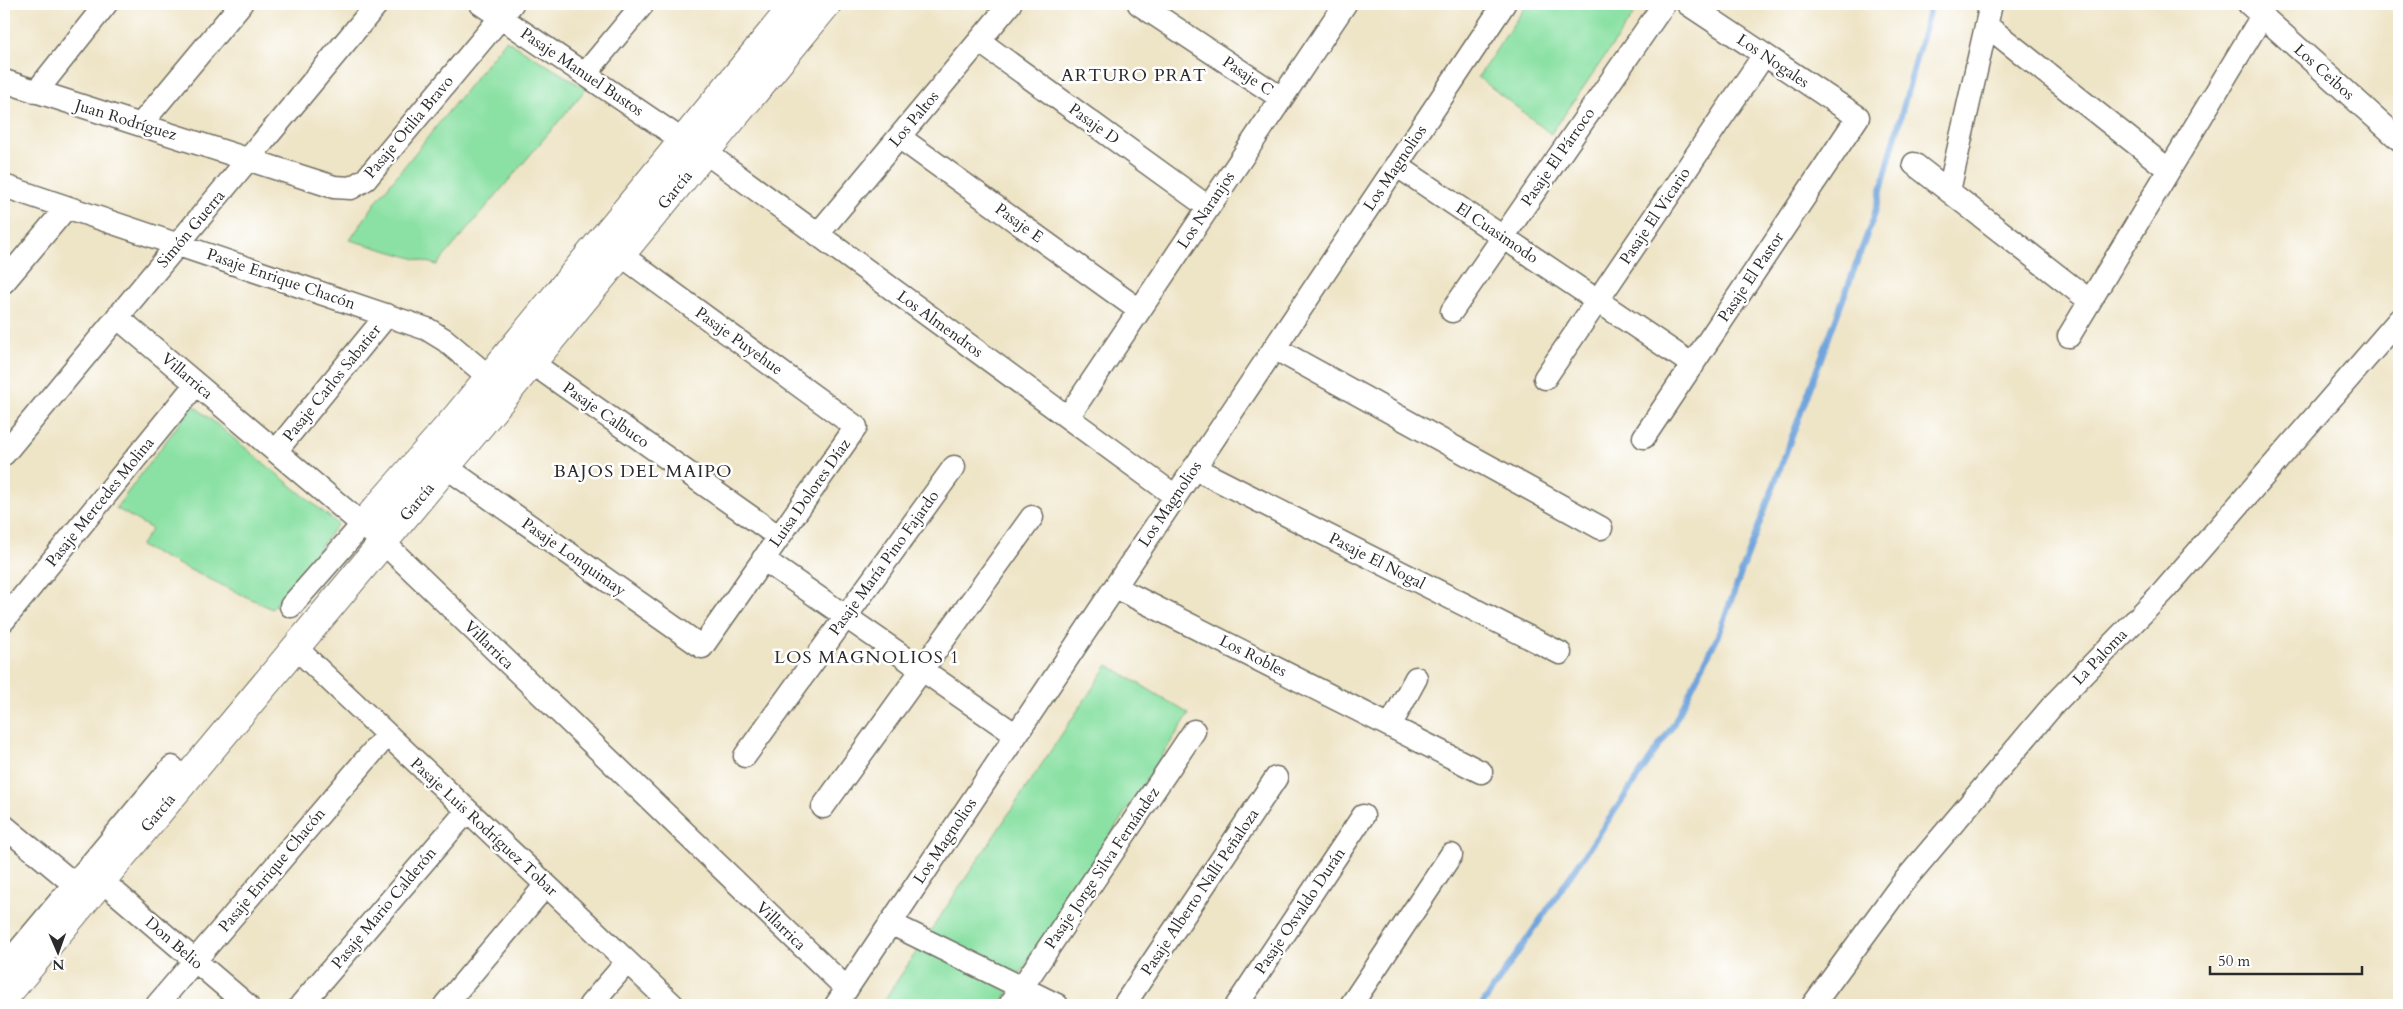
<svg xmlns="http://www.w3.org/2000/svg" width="2403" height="1009" font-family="Cardo,serif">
  <rect width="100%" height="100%" fill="#fff"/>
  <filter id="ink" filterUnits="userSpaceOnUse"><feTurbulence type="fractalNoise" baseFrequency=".02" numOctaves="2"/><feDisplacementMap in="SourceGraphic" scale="10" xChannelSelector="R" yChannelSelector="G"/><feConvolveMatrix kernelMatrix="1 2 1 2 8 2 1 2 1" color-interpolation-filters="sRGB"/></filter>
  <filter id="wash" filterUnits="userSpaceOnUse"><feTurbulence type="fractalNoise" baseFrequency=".0096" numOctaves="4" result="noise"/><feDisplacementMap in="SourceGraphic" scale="20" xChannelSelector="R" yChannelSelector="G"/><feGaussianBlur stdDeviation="1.12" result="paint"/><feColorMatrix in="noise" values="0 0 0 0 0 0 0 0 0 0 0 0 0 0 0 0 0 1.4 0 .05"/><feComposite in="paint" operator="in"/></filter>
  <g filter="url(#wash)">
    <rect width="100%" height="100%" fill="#eee4c6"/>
    <!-- green -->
    <path fill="#8be1a4" stroke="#5b8668" d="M1527,4H1641L1551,134L1478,77Z
      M506,40L586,89L437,265L350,240L378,199Z
      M193,405L338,524L272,609L140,546L152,529L116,508Z
      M1108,665L1189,714L1000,1005H881Z"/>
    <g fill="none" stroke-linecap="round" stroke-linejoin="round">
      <!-- stream -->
      <path stroke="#6fa4dc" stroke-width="6" d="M1482,1005L1672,727L1717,638L1874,216L1931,4"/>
    </g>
  </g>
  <g filter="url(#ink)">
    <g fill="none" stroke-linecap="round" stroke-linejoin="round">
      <defs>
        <path id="minor" d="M481,4L682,140
          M1139,4L1281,98
          M2249,4L2399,139
          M1986,25L2169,170
          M979,41L1208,207
          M585,74L643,4
          M4,81L334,187L351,188L366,179L512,4
          M36,92L106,4
          M141,124L241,4
          M899,137L1139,310
          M705,152L1175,496
          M1914,164L2090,301
          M1396,165L1693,365
          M4,186L427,329L445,340L489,377
          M1949,191L1991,4
          M818,234L1010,4
          M4,282L67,207
          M1452,311L1664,4
          M117,317L383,542L847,989
          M2069,336L2262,16
          M1274,348L1601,528
          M532,363L779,537
          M1545,378L1764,55
          M1068,417L1345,4
          M1644,437L1858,117L1688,4
          M276,451L387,315
          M4,454L377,4
          M446,467L702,647L856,427L621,255
          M1194,468L1560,653
          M763,559L1016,735
          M1115,587L1481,772
          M291,606L362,525
          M4,620L196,384
          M296,648L673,1005
          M1390,726L1416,678
          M745,756L954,467
          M823,807L1032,517
          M4,826L74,884
          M102,881L247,1005
          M890,923L1057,1005
          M4,968L172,767
          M157,1005L387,735
          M301,1005L467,811
          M445,1005L546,885
          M590,1005L627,962
          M836,1005L1504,4
          M1010,1005L1194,731
          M1124,1005L1276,778
          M1237,1005L1363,816
          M1351,1005L1451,855
          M1813,1005L1901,885L2054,704L2164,591L2399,320"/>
        <path id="tertiary" d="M362,525L458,415L795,4
          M4,998L446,467L827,4"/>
      </defs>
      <!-- minor casing -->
      <use href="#minor" stroke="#6f6c61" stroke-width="25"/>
      <!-- tertiary casing -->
      <use href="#tertiary" stroke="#6f6c61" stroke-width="30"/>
      <!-- minor -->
      <use href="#minor" stroke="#fff" stroke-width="22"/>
      <!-- tertiary -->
      <use href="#tertiary" stroke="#fff" stroke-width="28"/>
    </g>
  </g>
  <g text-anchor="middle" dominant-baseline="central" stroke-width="5" stroke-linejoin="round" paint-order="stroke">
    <!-- street labels -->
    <g font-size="16" fill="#2b2b2b" stroke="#fff">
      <text transform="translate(1773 61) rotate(34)">Los Nogales</text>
      <text transform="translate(582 72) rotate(34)">Pasaje Manuel Bustos</text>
      <text transform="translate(2324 72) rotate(42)">Los Ceibos</text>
      <text transform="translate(1248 76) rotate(34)">Pasaje C</text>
      <text transform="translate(914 119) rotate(-50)">Los Paltos</text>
      <text transform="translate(126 120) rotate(17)">Juan Rodríguez</text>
      <text transform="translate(1094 124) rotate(36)">Pasaje D</text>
      <text transform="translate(409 127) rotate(-50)">Pasaje Otilia Bravo</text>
      <text transform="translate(1558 157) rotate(-55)">Pasaje El Párroco</text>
      <text transform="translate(1395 168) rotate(-56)">Los Magnolios</text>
      <text transform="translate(675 190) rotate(-51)">García</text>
      <text transform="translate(1206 210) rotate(-56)">Los Naranjos</text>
      <text transform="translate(1655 216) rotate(-56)">Pasaje El Vicario</text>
      <text transform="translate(1019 223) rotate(36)">Pasaje E</text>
      <text transform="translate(191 229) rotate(-50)">Simón Guerra</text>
      <text transform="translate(1497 233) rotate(34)">El Cuasimodo</text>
      <text transform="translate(1751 277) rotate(-56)">Pasaje El Pastor</text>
      <text transform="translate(281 279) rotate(19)">Pasaje Enrique Chacón</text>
      <text transform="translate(940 324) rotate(36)">Los Almendros</text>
      <text transform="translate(739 341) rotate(36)">Pasaje Puyehue</text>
      <text transform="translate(187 376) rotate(40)">Villarrica</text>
      <text transform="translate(332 383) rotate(-51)">Pasaje Carlos Sabatier</text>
      <text transform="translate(606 415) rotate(35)">Pasaje Calbuco</text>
      <text transform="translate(810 493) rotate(-55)">Luisa Dolores Díaz</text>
      <text transform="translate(100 502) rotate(-51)">Pasaje Mercedes Molina</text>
      <text transform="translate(417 502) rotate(-50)">García</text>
      <text transform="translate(1170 504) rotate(-56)">Los Magnolios</text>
      <text transform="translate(574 557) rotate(35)">Pasaje Lonquimay</text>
      <text transform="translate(1377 561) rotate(27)">Pasaje El Nogal</text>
      <text transform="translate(884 563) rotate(-54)">Pasaje María Pino Fajardo</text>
      <text transform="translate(489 645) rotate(44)">Villarrica</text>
      <text transform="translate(1253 656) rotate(27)">Los Robles</text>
      <text transform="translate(2100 657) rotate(-46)">La Paloma</text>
      <text transform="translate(158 813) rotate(-50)">García</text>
      <text transform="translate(484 827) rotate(43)">Pasaje Luis Rodríguez Tobar</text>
      <text transform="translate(945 841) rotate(-56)">Los Magnolios</text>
      <text transform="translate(1102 868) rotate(-56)">Pasaje Jorge Silva Fernández</text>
      <text transform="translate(272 870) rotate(-50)">Pasaje Enrique Chacón</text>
      <text transform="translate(1200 892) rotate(-56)">Pasaje Alberto Nallí Peñaloza</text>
      <text transform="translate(384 908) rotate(-50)">Pasaje Mario Calderón</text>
      <text transform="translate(1300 911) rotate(-56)">Pasaje Osvaldo Durán</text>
      <text transform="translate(781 926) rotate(44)">Villarrica</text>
      <text transform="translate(174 943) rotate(41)">Don Belio</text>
    </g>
    <!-- neighbourhood labels -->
    <g font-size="18" letter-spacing="1" fill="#2b2b2b" stroke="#fff">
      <text x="1134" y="75">ARTURO PRAT</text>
      <text x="643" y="471">BAJOS DEL MAIPO</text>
      <text x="867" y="657">LOS MAGNOLIOS 1</text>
    </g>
  </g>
  <!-- margin -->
  <rect width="2403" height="1009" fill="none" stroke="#fff" stroke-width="20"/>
  <!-- north arrow -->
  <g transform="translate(58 952) rotate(178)" stroke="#ffffff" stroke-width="4" paint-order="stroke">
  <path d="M0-4L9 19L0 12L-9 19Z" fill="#2b2b2b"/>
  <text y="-8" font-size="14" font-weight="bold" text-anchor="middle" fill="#2b2b2b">N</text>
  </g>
  <!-- scale -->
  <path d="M2210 966v8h152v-8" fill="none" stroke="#2b2b2b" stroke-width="2.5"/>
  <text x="2218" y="966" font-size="15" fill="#2b2b2b" stroke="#ffffff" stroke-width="4" paint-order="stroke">50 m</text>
</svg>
